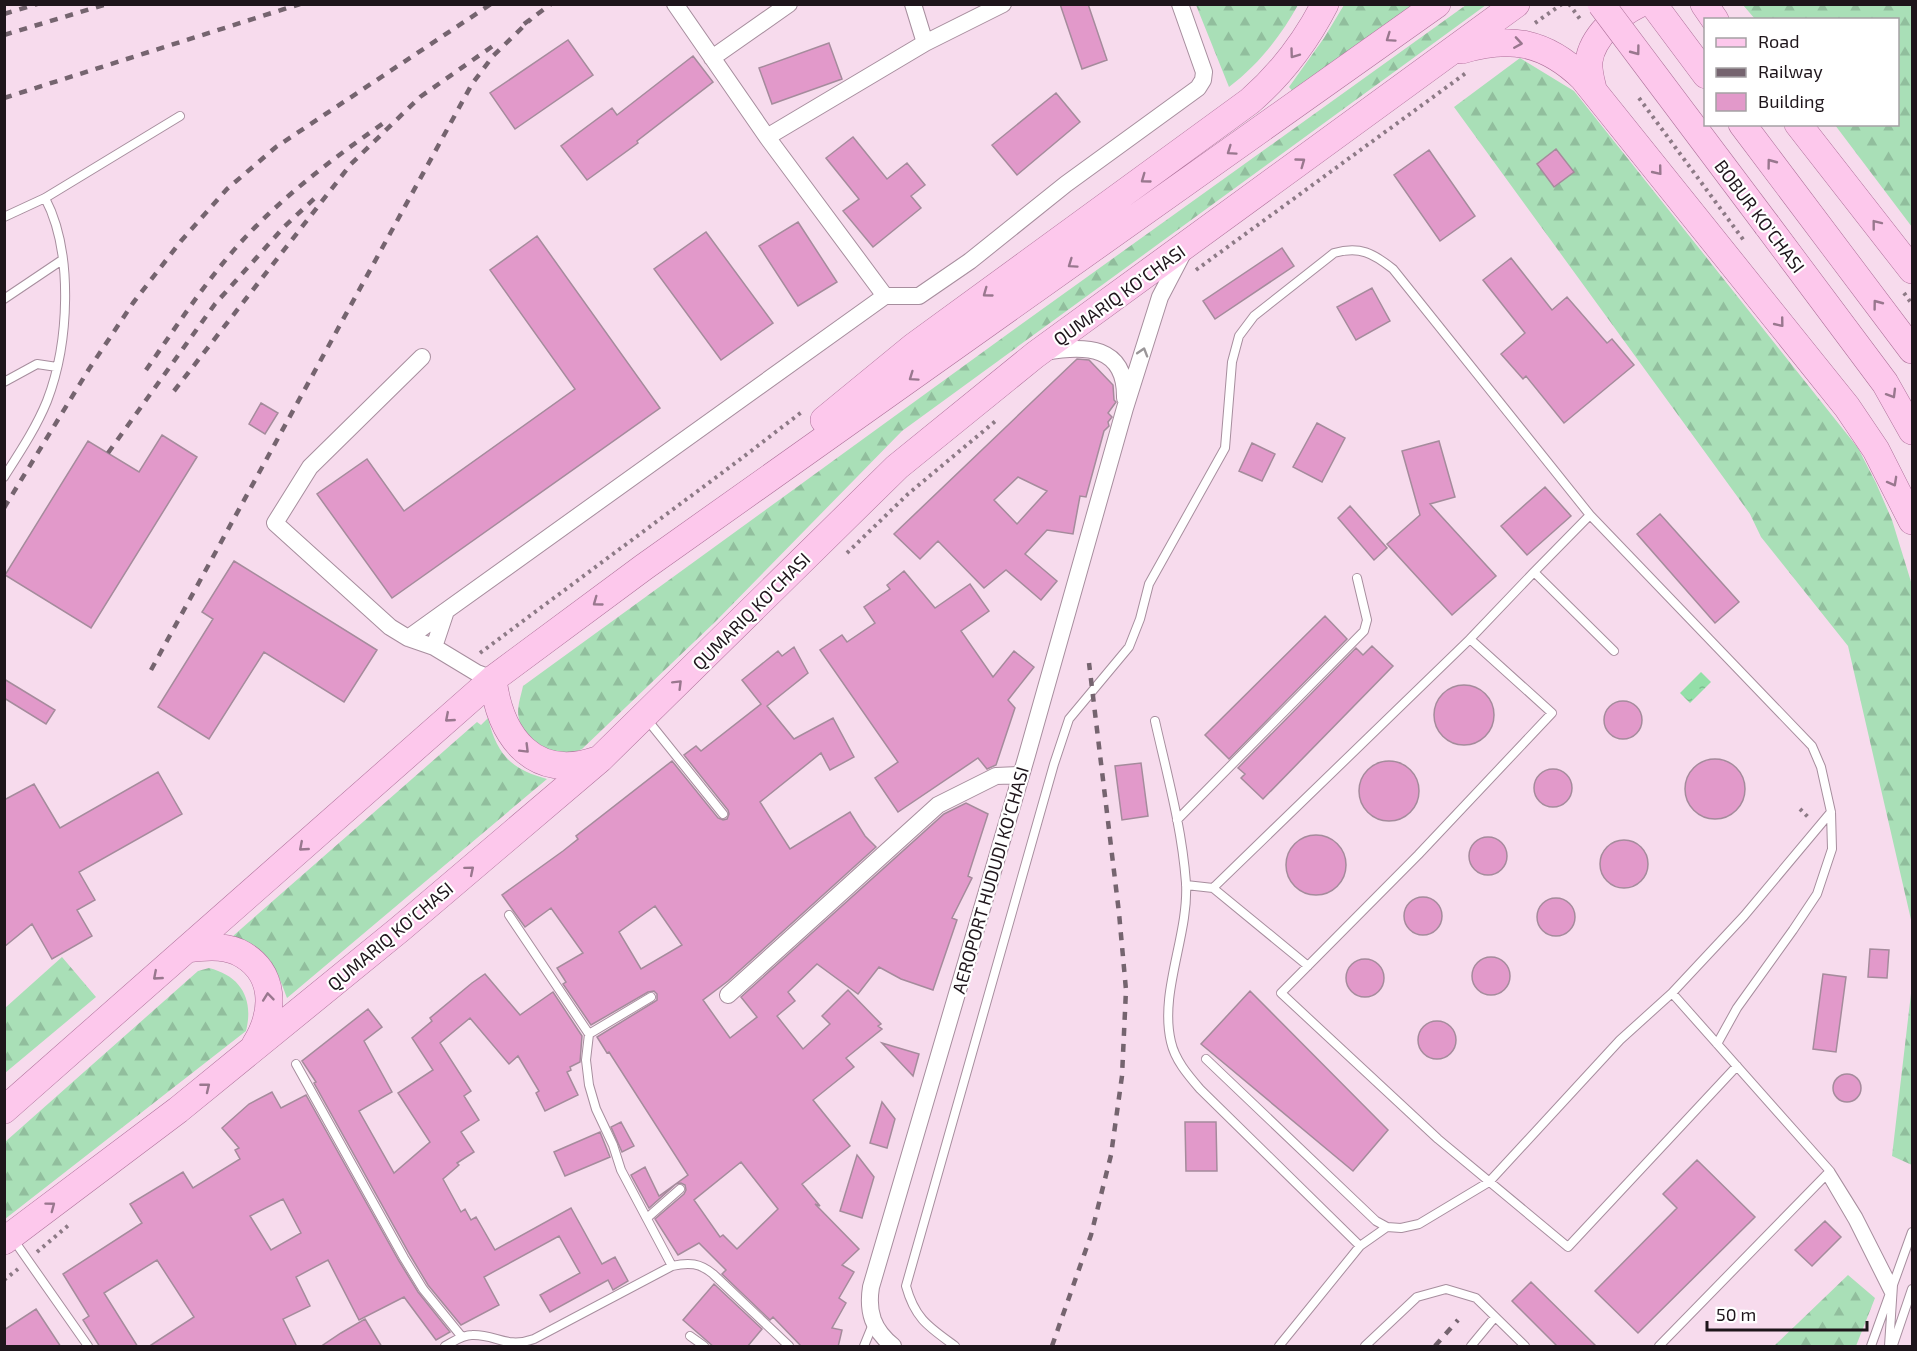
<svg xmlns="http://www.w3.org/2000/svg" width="1917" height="1351" font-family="'Exo 2',sans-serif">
  <defs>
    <pattern id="forest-firs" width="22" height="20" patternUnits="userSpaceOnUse" patternTransform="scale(1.5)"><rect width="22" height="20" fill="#a9dfb7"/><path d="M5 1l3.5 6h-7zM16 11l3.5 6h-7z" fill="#91be9d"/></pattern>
    <pattern id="water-ripples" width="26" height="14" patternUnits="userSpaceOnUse" patternTransform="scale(1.5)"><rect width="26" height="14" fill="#93dfa8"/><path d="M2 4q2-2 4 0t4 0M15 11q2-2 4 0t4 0" fill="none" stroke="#7ebe90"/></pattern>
  </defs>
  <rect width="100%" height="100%" fill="#f7dbed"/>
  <!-- forest -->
  <path fill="url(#forest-firs)" d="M1196,5H1298C1281,36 1258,65 1229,87Z
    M1344,5H1423L1296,95L1289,87L1324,38Z
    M1466,5H1486L902,431L716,621L582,749C559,760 525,746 519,719C516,709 521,696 523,686L1016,328Z
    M1743,5H1912V227L1835,125L1898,124V20L1755,19Z
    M1520,58L1574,91L1858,448L1876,483L1892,520L1912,585V924L1848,646L1761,537L1750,514L1454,107Z
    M488,718C497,755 511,769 547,779L287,998C276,965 264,950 233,936L477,722L481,725Z
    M62,957L96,997L5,1073V1008Z
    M209,968C241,976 254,999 246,1031L5,1219V1142L198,971Z
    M1912,985V1165L1892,1156Z
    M1848,1275L1875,1298L1856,1346H1774Z"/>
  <!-- water -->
  <path fill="url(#water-ripples)" d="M1701,672L1711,682L1690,703L1680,693Z"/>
  <!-- building -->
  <path fill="#e299ca" stroke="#a58b9c" stroke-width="1.5" fill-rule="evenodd" d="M1060,4H1088L1107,60L1082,69Z
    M568,40L593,75L515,129L490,93Z
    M829,43L842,79L772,104L759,68Z
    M693,56L713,82L637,141L638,143L587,180L561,146L612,108L617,115Z
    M1056,93L1080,122L1017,175L992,145Z
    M853,137L887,179L907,163L925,185L911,196L921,208L873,247L843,211L859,199L826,158Z
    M1556,149L1574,172L1554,187L1537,164Z
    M1429,150L1475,216L1440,241L1394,175Z
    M798,222L837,282L798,306L759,246Z
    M706,232L773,323L721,360L654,269Z
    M537,236L660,408L392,598L317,494L367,459L404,511L575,389L490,270Z
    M1282,248L1294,266L1215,319L1203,301Z
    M1511,258L1552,310L1567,297L1607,343L1612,339L1634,365L1564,423L1526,376L1523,379L1501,354L1525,333L1483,280Z
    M1372,288L1390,321L1356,340L1337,307Z
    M1077,359L1089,360L1113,385L1114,400L1116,402L1108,413L1112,417L1108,422L1109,426L1104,431L1086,497L1080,496L1073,534L1047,530L1025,554L1057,581L1041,600L1006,570L984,588L938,541L920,559L894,534ZM1018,477L1047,491L1017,524L994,500Z
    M261,403L278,413L265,434L249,424Z
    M1317,423L1345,438L1322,482L1293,467Z
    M162,435L197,457L91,628L5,575L88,441L139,472Z
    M1439,441L1455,497L1430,504L1496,576L1452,615L1387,544L1420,515L1402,451Z
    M1252,443L1275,454L1262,481L1239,471Z
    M1545,487L1571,516L1527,555L1501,526Z
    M1350,506L1387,548L1374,560L1338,518Z
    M1660,514L1739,602L1715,623L1637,534Z
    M234,561L377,650L344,702L264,652L209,739L158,707L213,619L202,612Z
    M904,571L935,608L970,584L989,611L961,631L993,677L1014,651L1034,667L1008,700L1015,708L996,765L987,769L978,758L898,812L875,778L898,762L820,650L842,635L847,642L875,623L864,607L890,589L887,585Z
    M1325,616L1347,639L1229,759L1205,735Z
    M1372,646L1393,666L1263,799L1241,778L1245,774L1238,768L1356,648L1363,655Z
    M794,647L808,673L767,706L794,739L833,718L854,757L830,770L821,753L760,802L790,849L850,812L865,836L876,847L728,981L703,1000L730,1038L757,1017L741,997L944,814L966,803L988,814L968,876L972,878L952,918L957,920L933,990L901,979L879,967L858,994L817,964L788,992L795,1001L777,1016L803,1049L830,1024L822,1016L848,990L881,1024L878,1026L882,1029L846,1058L854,1067L813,1100L850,1146L802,1184L820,1206L815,1204L859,1249L842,1265L854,1272L839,1298L846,1303L832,1328L842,1330L838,1347H802L773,1317L770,1320L722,1274L726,1270L699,1243L678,1255L655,1219L684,1194L686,1190L685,1185L681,1183L676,1184L649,1208L631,1175L645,1167L659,1196L688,1175L609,1052L607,1053L597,1037L654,1002L657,1000V994L654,991L648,992L591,1025L563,984L566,982L557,968L583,953L551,908L525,927L502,895L563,851L578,839L576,836L672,761L718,818L723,820L727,819L729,814L728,810L684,755L696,746L701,751L761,704L742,680L778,651L782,656ZM655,906L682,945L641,969L619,932ZM741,1162L778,1209L737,1249L723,1235L720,1237L694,1200Z
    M4,679L55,710L46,724L4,698Z
    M1434 715a30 30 0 1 1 60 0a30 30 0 1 1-60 0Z
    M1604 720a19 19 0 1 1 38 0a19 19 0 1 1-38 0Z
    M1685 789a30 30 0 1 1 60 0a30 30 0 1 1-60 0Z
    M1359 791a30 30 0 1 1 60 0a30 30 0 1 1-60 0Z
    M1141,763L1148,816L1122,820L1115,766Z
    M1534 788a19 19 0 1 1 38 0a19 19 0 1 1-38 0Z
    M158,772L182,814L79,872L95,900L77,910L92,936L52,959L32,924L4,947V800L34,784L60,828Z
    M1286 865a30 30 0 1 1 60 0a30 30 0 1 1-60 0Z
    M1469 856a19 19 0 1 1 38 0a19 19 0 1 1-38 0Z
    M1600 864a24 24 0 1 1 48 0a24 24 0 1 1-48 0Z
    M1404 916a19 19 0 1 1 38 0a19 19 0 1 1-38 0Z
    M1537 917a19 19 0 1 1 38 0a19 19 0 1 1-38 0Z
    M1870,949L1889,950L1887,978L1868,977Z
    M1472 976a19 19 0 1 1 38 0a19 19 0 1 1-38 0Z
    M1346 978a19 19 0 1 1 38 0a19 19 0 1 1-38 0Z
    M485,974L520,1015L553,992L582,1036L580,1062L570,1067L571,1070L567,1072L578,1095L545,1111L536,1093L539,1091L518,1056L509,1064L470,1018L440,1043L471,1091L464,1096L479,1120L461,1132L474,1152L457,1163L459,1165L443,1179L461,1212L465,1209L471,1220L476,1217L495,1250L571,1208L602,1264L615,1257L628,1281L613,1290L608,1280L550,1312L540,1295L580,1273L559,1236L484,1277L499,1305L461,1325L428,1285L410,1255L314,1083L316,1082L302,1061L368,1009L382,1027L364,1041L392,1092L359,1111L394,1173L430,1142L398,1093L433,1070L412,1038L432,1021L430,1018L472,983Z
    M1823,974L1846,977L1836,1052L1813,1049Z
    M1250,991L1388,1130L1353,1171L1201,1044Z
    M1418 1040a19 19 0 1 1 38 0a19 19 0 1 1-38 0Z
    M882,1043L919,1054L913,1076Z
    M1833 1088a14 14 0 1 1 28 0a14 14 0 1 1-28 0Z
    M272,1092L281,1108L306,1095L399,1261L418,1292L450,1332L436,1340L404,1297L359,1320L328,1260L296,1277L310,1306L283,1319L297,1347H148L194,1317L157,1260L104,1293L138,1347H100L83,1320L89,1316L63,1274L142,1223L130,1204L183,1172L193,1188L240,1159L235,1150L239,1148L222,1128L249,1104ZM283,1199L301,1233L271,1250L250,1216Z
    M882,1102L895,1119L887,1148L870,1143Z
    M621,1122L634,1146L622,1152L611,1127Z
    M1185,1122H1216L1217,1171H1186Z
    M600,1132L610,1157L565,1176L554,1152Z
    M857,1155L874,1177L862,1218L840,1211Z
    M1697,1160L1755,1217L1638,1333L1595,1291L1677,1208L1663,1194Z
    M1825,1221L1841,1237L1812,1266L1795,1250Z
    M1531,1282L1597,1347H1558L1512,1301Z
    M714,1284L762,1329L747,1347H714L683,1320Z
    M36,1309L61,1347H4V1330Z
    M365,1319L382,1347H320L341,1333Z"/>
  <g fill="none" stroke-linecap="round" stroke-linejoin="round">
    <defs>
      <path id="service" d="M4,217L45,198L180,116
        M4,299L62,260
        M4,382L37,364L57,367
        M4,477C20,452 36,428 47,401C69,344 74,253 45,198
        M1590,515L1534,572L1614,651
        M1470,639L1552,713L1418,855L1281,993L1438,1139L1568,1247L1737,1066
        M645,717L723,814
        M1155,721C1167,774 1182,828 1186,883C1189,935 1159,992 1171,1042C1175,1060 1188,1075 1200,1089L1360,1246
        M1177,820L1364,631L1367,620L1357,578
        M1186,885L1213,888
        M509,915L589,1034L586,1060L589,1085L596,1109L613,1145L621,1170L672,1266
        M1308,966L1213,888L1470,639L1534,572
        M1672,993L1744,916L1831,812
        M589,1034L651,997
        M1206,1059L1376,1221L1387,1227L1401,1228L1419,1224L1489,1182L1620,1040L1672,993L1830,1171L1659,1346
        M296,1064L404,1258L423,1289L462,1337
        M1830,1171L1858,1216L1893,1285L1889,1346
        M1826,1175L1853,1221L1890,1295L1889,1300
        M647,1218L680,1189
        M13,1239L88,1346
        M690,1336L704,1346
        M1893,1345L1912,1289
        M445,1346C453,1342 462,1335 472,1335C496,1334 506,1349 534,1339L672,1266C689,1262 700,1263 713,1274L789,1346
        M864,1346L873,1324
        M955,1346C929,1327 915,1319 906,1286L1054,764L1069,719L1129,647L1140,619L1149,584L1225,448L1232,362L1239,336L1254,316L1334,253C1360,246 1373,253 1393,269L1590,515L1812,746L1821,767L1831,812L1832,849L1817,894L1793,930L1737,1008L1717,1044
        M1279,1346L1360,1246L1387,1227
        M1365,1346L1417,1297L1446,1289L1476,1298L1525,1346
        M1471,1346L1495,1317
        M1871,1346L1912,1232"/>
      <path id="minor" d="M675,4L767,137L885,296
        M925,43L1003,4
        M712,58L789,4
        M767,137L925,43L913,4
        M1045,352C1085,345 1126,345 1125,398
        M408,638L390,627L275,523L310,467L422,357
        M434,647L446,611
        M493,679L477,673L434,647L408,638L885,296H919L970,261L1066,184L1198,88L1203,80L1204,72L1180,4
        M728,995L938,805L996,776L1021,775
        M893,1346C873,1330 867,1312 871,1287L1027,755L1125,408L1160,297L1184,251"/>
      <path id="primary" d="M1653,4L1706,75
        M1704,4L1715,20
        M1462,50C1510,35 1546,42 1583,78L1847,407L1876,450L1912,521
        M1593,89C1591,80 1588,71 1589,61C1592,37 1618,14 1639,4
        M1742,124L1912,350
        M1798,124L1912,270
        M1767,225L1885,383L1912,431
        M824,420L913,347L1250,101C1281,74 1306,41 1325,4
        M493,679C500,737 534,782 597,760
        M187,949C203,947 222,945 238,952C277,971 275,1013 255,1045
        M4,1110L493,679L644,567L1437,4
        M4,1241L178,1110L400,929L600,759L897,467L1035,355L1516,4"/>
    </defs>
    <!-- service casing -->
    <use href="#service" stroke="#a78e9e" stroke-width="10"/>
    <!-- minor casing -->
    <use href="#minor" stroke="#a78e9e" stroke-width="18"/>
    <!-- primary casing -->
    <use href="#primary" stroke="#ae719a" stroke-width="28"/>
    <!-- path -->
    <path stroke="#8d7a86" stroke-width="4" stroke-dasharray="3 4.5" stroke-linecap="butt" d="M1535,23L1562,4
      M1196,270L1466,73
      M1904,293L1912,304
      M847,553L908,494L998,419
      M480,653L738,461L803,411
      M1800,809L1810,819
      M37,1252L70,1224
      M4,1280L18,1269"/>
    <!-- service -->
    <use href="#service" stroke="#fff" stroke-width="8"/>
    <!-- minor -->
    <use href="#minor" stroke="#fff" stroke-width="16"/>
    <!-- primary -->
    <use href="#primary" stroke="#fdc8ec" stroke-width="27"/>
    <!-- rail -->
    <path stroke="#75646f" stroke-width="4.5" stroke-dasharray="8 8" stroke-linecap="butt" d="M4,14L37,4
      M524,24L551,4
      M4,35L107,4
      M4,98L300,4
      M146,370C176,327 205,282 241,242C284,195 336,156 388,120
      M174,391L351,164L420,97L497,43
      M108,453L215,304L284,227L318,195
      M4,508L89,369L133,303L181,241L227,189L276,147L491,4
      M151,670L472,84L493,56L531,19
      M1052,1346L1091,1235L1111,1155L1122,1076L1126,990L1119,913L1089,663
      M1435,1346L1458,1320"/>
    <defs>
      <path id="primary-bridge" d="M1601,4L1767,225"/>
    </defs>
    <!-- primary-bridge casing -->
    <use href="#primary-bridge" stroke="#ae719a" stroke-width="28" stroke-linecap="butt"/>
    <!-- path-bridge -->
    <path stroke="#8d7a86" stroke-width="4" stroke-dasharray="3 4.5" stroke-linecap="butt" d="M1569,4L1580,19
      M1639,98L1745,242"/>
    <!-- primary-bridge -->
    <use href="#primary-bridge" stroke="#fdc8ec" stroke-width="27"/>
  </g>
  <!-- one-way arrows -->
  <defs><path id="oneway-chevron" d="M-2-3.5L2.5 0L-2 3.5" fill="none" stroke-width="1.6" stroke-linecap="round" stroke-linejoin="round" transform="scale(1.5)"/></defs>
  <g stroke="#99778e">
    <use href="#oneway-chevron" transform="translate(1390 38) rotate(145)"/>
    <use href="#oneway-chevron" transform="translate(1518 43) rotate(9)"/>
    <use href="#oneway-chevron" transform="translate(1636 51) rotate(53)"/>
    <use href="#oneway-chevron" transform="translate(1294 54) rotate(126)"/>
    <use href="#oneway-chevron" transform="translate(1231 151) rotate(145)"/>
    <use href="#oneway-chevron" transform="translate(1301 162) rotate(-36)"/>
    <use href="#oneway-chevron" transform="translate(1771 163) rotate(-127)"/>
    <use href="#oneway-chevron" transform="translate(1658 171) rotate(51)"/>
    <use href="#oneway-chevron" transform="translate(1145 179) rotate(144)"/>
    <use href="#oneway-chevron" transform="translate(1876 224) rotate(-128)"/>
    <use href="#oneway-chevron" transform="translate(1072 264) rotate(145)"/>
    <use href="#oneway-chevron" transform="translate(987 293) rotate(144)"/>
    <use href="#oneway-chevron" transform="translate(1877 304) rotate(-127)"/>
    <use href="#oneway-chevron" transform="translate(1780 323) rotate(51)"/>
    <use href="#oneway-chevron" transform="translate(913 377) rotate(145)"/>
    <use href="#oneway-chevron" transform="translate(1892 394) rotate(59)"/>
    <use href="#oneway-chevron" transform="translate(1893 482) rotate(61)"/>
    <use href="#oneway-chevron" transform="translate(597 602) rotate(144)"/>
    <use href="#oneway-chevron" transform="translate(678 684) rotate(-45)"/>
    <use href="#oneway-chevron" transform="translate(449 718) rotate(139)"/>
    <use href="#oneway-chevron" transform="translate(525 749) rotate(45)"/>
    <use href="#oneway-chevron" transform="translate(303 847) rotate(139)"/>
    <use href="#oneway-chevron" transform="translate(470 870) rotate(-40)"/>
    <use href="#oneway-chevron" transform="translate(157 976) rotate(139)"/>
    <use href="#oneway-chevron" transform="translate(268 997) rotate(-96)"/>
    <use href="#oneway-chevron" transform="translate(206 1087) rotate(-39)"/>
    <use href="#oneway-chevron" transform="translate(51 1206) rotate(-37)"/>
  </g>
  <use stroke="#9a9698" href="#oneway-chevron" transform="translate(1143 352) rotate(-73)"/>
  <g text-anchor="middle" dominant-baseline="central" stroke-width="4.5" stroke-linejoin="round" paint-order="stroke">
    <!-- street labels -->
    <g font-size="18" fill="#1e151b" stroke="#fff">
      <text transform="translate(1760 216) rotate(53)">BOBUR KO'CHASI</text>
      <text transform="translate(1119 295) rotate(-36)">QUMARIQ KO'CHASI</text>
      <text transform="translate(751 611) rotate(-45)">QUMARIQ KO'CHASI</text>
      <text transform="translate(990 880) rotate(-74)">AEROPORT HUDUDI KO'CHASI</text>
      <text transform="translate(390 936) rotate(-40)">QUMARIQ KO'CHASI</text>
    </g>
  </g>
  <!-- border -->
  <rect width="1917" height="1351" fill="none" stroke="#1e151b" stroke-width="12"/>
  <!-- legend -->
  <rect x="1704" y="18" width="195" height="108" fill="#ffffff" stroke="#a5a1a4" stroke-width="1.5"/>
  <rect x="1716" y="38" width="30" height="9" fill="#fdc8ec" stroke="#a5a1a4" stroke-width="1.5"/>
  <text x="1758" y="48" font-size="18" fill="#1e151b">Road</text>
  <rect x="1716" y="68" width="30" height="9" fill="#75646f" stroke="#a5a1a4" stroke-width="1.5"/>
  <text x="1758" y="78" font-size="18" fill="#1e151b">Railway</text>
  <rect x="1716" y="93" width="30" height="18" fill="#e299ca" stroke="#a5a1a4" stroke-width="1.5"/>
  <text x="1758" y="108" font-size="18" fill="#1e151b">Building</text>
  <!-- scale -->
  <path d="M1707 1321v9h160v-9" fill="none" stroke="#1e151b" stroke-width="3"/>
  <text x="1716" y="1321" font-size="18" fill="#1e151b" stroke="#ffffff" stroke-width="4.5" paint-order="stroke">50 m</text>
</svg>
